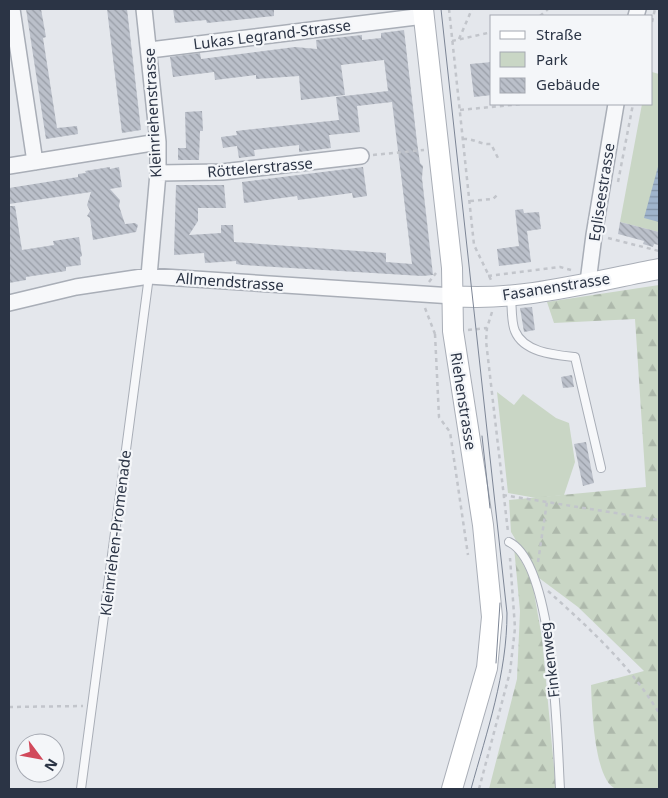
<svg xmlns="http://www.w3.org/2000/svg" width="668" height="798" font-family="'Noto Sans',sans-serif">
  <defs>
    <pattern id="forest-firs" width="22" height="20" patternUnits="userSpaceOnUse" patternTransform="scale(1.25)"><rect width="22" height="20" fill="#c9d6c5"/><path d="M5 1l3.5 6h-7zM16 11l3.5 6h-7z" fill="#adb8ab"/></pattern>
    <pattern id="water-rules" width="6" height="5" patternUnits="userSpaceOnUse" patternTransform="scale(1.25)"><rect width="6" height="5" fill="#9fb4cc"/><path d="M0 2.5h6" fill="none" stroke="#8293a7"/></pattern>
    <pattern id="building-back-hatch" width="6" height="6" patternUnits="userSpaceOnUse" patternTransform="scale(1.25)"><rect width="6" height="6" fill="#bbc0ca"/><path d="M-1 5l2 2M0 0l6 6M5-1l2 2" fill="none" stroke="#989da6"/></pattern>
  </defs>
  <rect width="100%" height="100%" fill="#e4e7ec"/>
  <!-- green -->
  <path fill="#c9d6c5" d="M652,72L659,74V232L620,222L642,104H652Z
    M497,392L514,405L523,394L556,418L569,423L575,462L564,495L536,498L508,493Z"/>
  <!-- forest -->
  <path fill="url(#forest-firs)" d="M659,285V789C646,789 630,792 617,789C594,784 592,705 591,685L644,671L578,607L539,578L511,532L509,500L646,487L635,319L554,323L547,302Z
    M514,547L532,581L542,638L556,789H489L517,679L520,611Z"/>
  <!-- water -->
  <path fill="url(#water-rules)" d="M659,163V222L644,218Z"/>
  <!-- building -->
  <path fill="url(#building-back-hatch)" d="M26,9H41L46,37L43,38L57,128L77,126L78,134L46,139Z
    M107,9H127L141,130L122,133Z
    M173,9H274V16L207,23L206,20L175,23Z
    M404,30L417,142L420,163L423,166L422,178L433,275L422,276L243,265L236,264V261L205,263L204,253L174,255L176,185H224L226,208H198V221L189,235L221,233V225H233L234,242L386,253V262L412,264L392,102L357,106L360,132L329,135L331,148L299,152V145L254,150L255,156L239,158L237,146L223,148L221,137L237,135L236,131L339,120L336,97L388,91L384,60L341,65L345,95L301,100L299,76L256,79V75L215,80L214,72L173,77L170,57L200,53L201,59L295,47L317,49L316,40L362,35V40L381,38V33Z
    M492,62V95L474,97L470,64Z
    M202,111L203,131H200L199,160H178V148H186L185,112Z
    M110,167V169L119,167L122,187L110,189L120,200L119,206L125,224L135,223L138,225L136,232L93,240L90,218L87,216L90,211L87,205L91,192L9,204V188L78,177V174L86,173L85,171Z
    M363,167L367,196L353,198L352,193L298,200L297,196L244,203L242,182Z
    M9,206H15L22,250L54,245L53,241L79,237L82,256L80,257L81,265L66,267V271L26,277V280L9,283Z
    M523,209L524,213L539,212L541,229L527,231L531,262L499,266L497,249L519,246L515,210Z
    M620,222L659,232V245L654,244L653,247L643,244L644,241L618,234Z
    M532,307L535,330L524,332L520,308Z
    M572,375L574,387L563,388L561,377Z
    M586,442L594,483L583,486L574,444Z"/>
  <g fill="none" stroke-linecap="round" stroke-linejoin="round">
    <defs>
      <path id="lane" d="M511,296C512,306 511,322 515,331C524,353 556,355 575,357L601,468
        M509,542C555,564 557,740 560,789
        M81,789L149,276"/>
      <path id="street" d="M12,9L35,162
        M144,9L158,142V173L149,276
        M636,16L638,9
        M150,50L424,16
        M9,166L158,142
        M158,173L222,172L361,156
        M588,282L594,235L616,104
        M9,303L76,287L149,276L453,296"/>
      <path id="secondary" d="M423,9L452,268L453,331L483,525L492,617L487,668L452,789
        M453,296C520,302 594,281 659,269"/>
    </defs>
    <!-- lane casing -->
    <use href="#lane" stroke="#a9aeb7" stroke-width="10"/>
    <!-- street casing -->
    <use href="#street" stroke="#a9aeb7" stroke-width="18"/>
    <!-- secondary casing -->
    <use href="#secondary" stroke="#a9aeb7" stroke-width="22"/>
    <!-- path -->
    <path stroke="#c2c5cb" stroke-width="2.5" stroke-dasharray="4 4" stroke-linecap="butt" d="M449,9L474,245L491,280
      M540,16L548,9
      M652,22L655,9
      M459,39L472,9
      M452,41L492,32
      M460,110L522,104
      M463,139C473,138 481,145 491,144L498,158L501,160
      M373,155L424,150
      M618,182L633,104
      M470,201L493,199L499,193
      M608,238L659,251
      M488,276L560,267L571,270
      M429,282L436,273
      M425,308L435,334L438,333
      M492,312L487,328L486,341L508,532
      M468,330L487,328
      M435,334L439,417L450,432L468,555
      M503,495L659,520
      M538,562L547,502
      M548,591C589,628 630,665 659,713
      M9,707L83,706
      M479,789L510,672L515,628L510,558"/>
    <!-- lane -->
    <use href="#lane" stroke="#f7f8fa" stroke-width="8"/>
    <!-- street -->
    <use href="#street" stroke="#f7f8fa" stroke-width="15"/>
    <!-- secondary -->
    <use href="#secondary" stroke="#fff" stroke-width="20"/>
    <!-- tram -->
    <path stroke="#7d8696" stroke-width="1" d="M441,9L507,613C507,674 487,731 471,789
      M482,436L490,508
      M496,663L500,603"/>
  </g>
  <g text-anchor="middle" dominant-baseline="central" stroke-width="4.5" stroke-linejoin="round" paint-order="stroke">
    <!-- street labels -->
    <g font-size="15" fill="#2b3445" stroke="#f4f6f9">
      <text transform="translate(272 34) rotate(-7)">Lukas Legrand-Strasse</text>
      <text transform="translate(152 113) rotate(-93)">Kleinriehenstrasse</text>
      <text transform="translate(260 167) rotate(-5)">Röttelerstrasse</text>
      <text transform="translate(601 192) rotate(-81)">Egliseestrasse</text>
      <text transform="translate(230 281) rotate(4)">Allmendstrasse</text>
      <text transform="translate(556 286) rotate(-9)">Fasanenstrasse</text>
      <text transform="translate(464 401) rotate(81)">Riehenstrasse</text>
      <text transform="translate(115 533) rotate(-83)">Kleinriehen-Promenade</text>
      <text transform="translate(549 660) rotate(-97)">Finkenweg</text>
    </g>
  </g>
  <!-- border -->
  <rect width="668" height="798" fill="none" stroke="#2b3445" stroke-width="20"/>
  <!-- legend -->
  <rect x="490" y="15" width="162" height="90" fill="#f4f6f9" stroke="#a4a8b1"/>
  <rect x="500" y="31" width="25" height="8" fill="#ffffff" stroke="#a4a8b1"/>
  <text x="536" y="40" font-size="15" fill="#2b3445">Straße</text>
  <rect x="500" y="52" width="25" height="15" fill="#c9d6c5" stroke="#a4a8b1"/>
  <text x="536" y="65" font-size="15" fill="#2b3445">Park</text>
  <rect x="500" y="78" width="25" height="15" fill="url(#building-back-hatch)" stroke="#a4a8b1"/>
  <text x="536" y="90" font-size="15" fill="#2b3445">Gebäude</text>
  <!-- north arrow -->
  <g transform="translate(40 758) rotate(122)"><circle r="24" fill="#f4f6f9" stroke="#a4a8b1"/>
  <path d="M0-4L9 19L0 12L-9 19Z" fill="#d1495b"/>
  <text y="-8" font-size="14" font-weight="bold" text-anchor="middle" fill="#2b3445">N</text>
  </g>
</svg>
